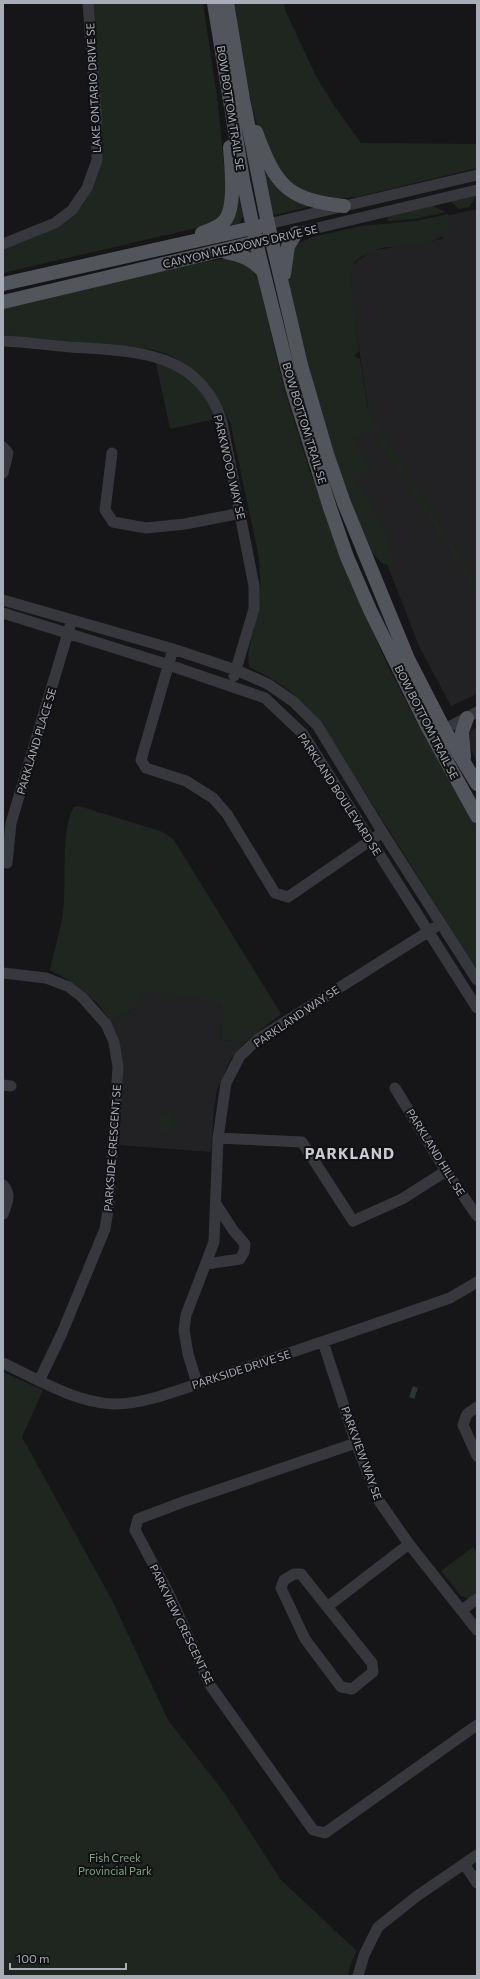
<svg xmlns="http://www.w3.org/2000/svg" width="480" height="1979" font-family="Commissioner,sans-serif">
  <rect width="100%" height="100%" fill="#161618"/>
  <!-- built -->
  <path fill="#222225" d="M477,209V694L451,706L419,646L387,564L334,445L370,420L347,269L371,251L442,239L446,216Z
    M477,728V763L470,746V731Z
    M144,993H168L220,1003L223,1011L221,1040L245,1042L230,1060L217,1090L214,1109L211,1152L119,1145L123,1069L118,1037L111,1022L135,1008Z"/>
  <!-- green -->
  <path fill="#1e261f" d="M93,3H203L218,104L227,198C224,216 222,219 205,226L3,273V249C30,239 70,225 86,200C97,183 100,163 103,144Z
    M233,3H284L286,12L316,76L335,107L361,143L477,144V168L357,197L329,199L289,185L262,142L252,107Z
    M258,151L309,205L308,207L275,215L271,212Z
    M237,192L243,216L239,224L226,226Z
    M477,195L469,207L459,209L450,201Z
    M431,205L446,212L415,219L388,221L387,216Z
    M448,214C462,247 401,245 382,248C373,250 362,256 354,262L350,277L359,351L354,356L360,359L368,409H373V411L370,413L477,583V595L372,431L367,433L366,432L353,439L375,474L372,476L369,472L356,480L380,518L384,528L394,565L383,564L367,548L335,460L296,326L286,268L295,245L312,237L362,226L416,221Z
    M223,259L243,260L257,274L283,384L309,469L350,581L389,668L417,723L477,827V970L322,724C300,696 281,682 249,667C246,649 254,633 257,615C261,595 261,574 258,553L230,422L222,407L208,383L189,367L170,355L150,349L3,335V306L192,264Z
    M156,363C191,372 202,387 216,419L170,429Z
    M79,806L163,832L174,840L281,1014L245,1042L221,1040L223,1011L220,1003L165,993H145L135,1008L111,1022C96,997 76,983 50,970C54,951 60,932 63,913C67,887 60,827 74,807Z
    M162,1113L174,1114L172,1131L168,1134L165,1131L157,1130L158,1116Z
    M3,1372L43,1390L22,1437L113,1602L168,1720L226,1795L281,1880L357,1951L351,1963L348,1976H3Z
    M473,1547L477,1552V1595L469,1599L461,1596L441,1571Z"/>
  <!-- water -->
  <path fill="#2c353c" d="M413,1386L418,1388L414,1399L409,1397Z"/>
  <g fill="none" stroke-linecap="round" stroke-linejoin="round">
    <!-- minor -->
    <path stroke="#37383d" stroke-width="11" d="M268,224L477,175
      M271,239L477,190
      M3,244L55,223L72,210L87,188L97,160L96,111L88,3
      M3,341C25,342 48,345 70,347C132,351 200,350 222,422L254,586V609L234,676
      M3,447L8,453L3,473
      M112,453L105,510L113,522L146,528L185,524L241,513
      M3,600L173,649L236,670L268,684L294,702L317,725L383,833L477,980
      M3,613L169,665L265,698L303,734L477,1008
      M173,649L141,760L146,768L186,781L213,798L227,814L275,893L288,897L377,836
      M437,733L477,712
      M7,863L11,823L70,626
      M3,973L46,978L69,987L82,997L106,1024L114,1042L118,1067L109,1204L105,1229L62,1333L39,1381
      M3,1085L11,1086
      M395,1088L446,1171L477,1216
      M218,1138L302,1142L353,1221L402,1199L446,1171
      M3,1185C12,1195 7,1203 3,1214
      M207,1264L240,1259L244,1252L245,1244L233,1230L216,1204
      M323,1342L356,1443L379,1501L409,1544L477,1630
      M3,1363C37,1379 74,1402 113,1404C146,1405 192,1385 223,1375C299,1350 375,1324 450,1298L477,1282
      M197,1383L188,1354L184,1330L186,1315L214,1242L218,1138L226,1083L240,1056L258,1039L434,928
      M477,1407L467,1414L463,1425L477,1456
      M356,1443L183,1502L138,1519L135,1530L169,1594L210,1685L313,1830L325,1833L477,1725
      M294,1574H301L372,1663L373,1672L352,1689L341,1687L305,1639L281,1588L284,1580Z
      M327,1607L409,1544
      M462,1610L477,1599
      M464,1864L477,1883
      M358,1976L364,1955L378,1927L417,1896L477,1855"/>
    <!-- major -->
    <path stroke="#53555c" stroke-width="14" d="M214,3L243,180L256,242L292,387L330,508L347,557L370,610L426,724L477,816
      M227,3L243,99L268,224L301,365L327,454L344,503L408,659L444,729L477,784
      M256,132C276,186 286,199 344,206
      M202,233C210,230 221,227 226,219C236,204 231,165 230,147
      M226,252C242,255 252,259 263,271
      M284,274L288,246L296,233
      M3,284L261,226
      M3,302L265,240
      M464,757L462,732L467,718"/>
  </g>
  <g text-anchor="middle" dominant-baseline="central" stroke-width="4" stroke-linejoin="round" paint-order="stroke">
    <!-- street labels -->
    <g font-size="11" fill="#a8adb8" stroke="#111113">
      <text transform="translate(93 88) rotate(-93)">LAKE ONTARIO DRIVE SE</text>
      <text transform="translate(231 108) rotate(81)">BOW BOTTOM TRAIL SE</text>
      <text transform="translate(240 246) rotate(-13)">CANYON MEADOWS DRIVE SE</text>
      <text transform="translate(305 423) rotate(73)">BOW BOTTOM TRAIL SE</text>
      <text transform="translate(230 467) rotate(77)">PARKWOOD WAY SE</text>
      <text transform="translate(427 722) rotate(63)">BOW BOTTOM TRAIL SE</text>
      <text transform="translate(36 741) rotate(-73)">PARKLAND PLACE SE</text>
      <text transform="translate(340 794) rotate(57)">PARKLAND BOULEVARD SE</text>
      <text transform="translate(296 1016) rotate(-34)">PARKLAND WAY SE</text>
      <text transform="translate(112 1148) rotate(-86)">PARKSIDE CRESCENT SE</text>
      <text transform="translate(436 1152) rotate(58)">PARKLAND HILL SE</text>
      <text transform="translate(241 1369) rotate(-18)">PARKSIDE DRIVE SE</text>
      <text transform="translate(362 1453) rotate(70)">PARKVIEW WAY SE</text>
      <text transform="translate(182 1624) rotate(64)">PARKVIEW CRESCENT SE</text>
    </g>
    <!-- park labels -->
    <g font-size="11" fill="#7fa381" stroke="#111113">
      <text x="115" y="1857">Fish Creek<tspan x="115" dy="13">Provincial Park</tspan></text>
    </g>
    <!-- district labels -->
    <g font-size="15" font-weight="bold" letter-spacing="1" fill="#c9ccd4" stroke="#111113">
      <text x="350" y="1153">PARKLAND</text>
    </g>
  </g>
  <!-- border -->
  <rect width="480" height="1979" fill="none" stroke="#a8adb8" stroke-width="8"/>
  <!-- scale -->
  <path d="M10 1963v6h116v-6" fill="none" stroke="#a8adb8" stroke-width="2"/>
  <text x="16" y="1963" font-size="12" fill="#a8adb8" stroke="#111113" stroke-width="3" paint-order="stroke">100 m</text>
</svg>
